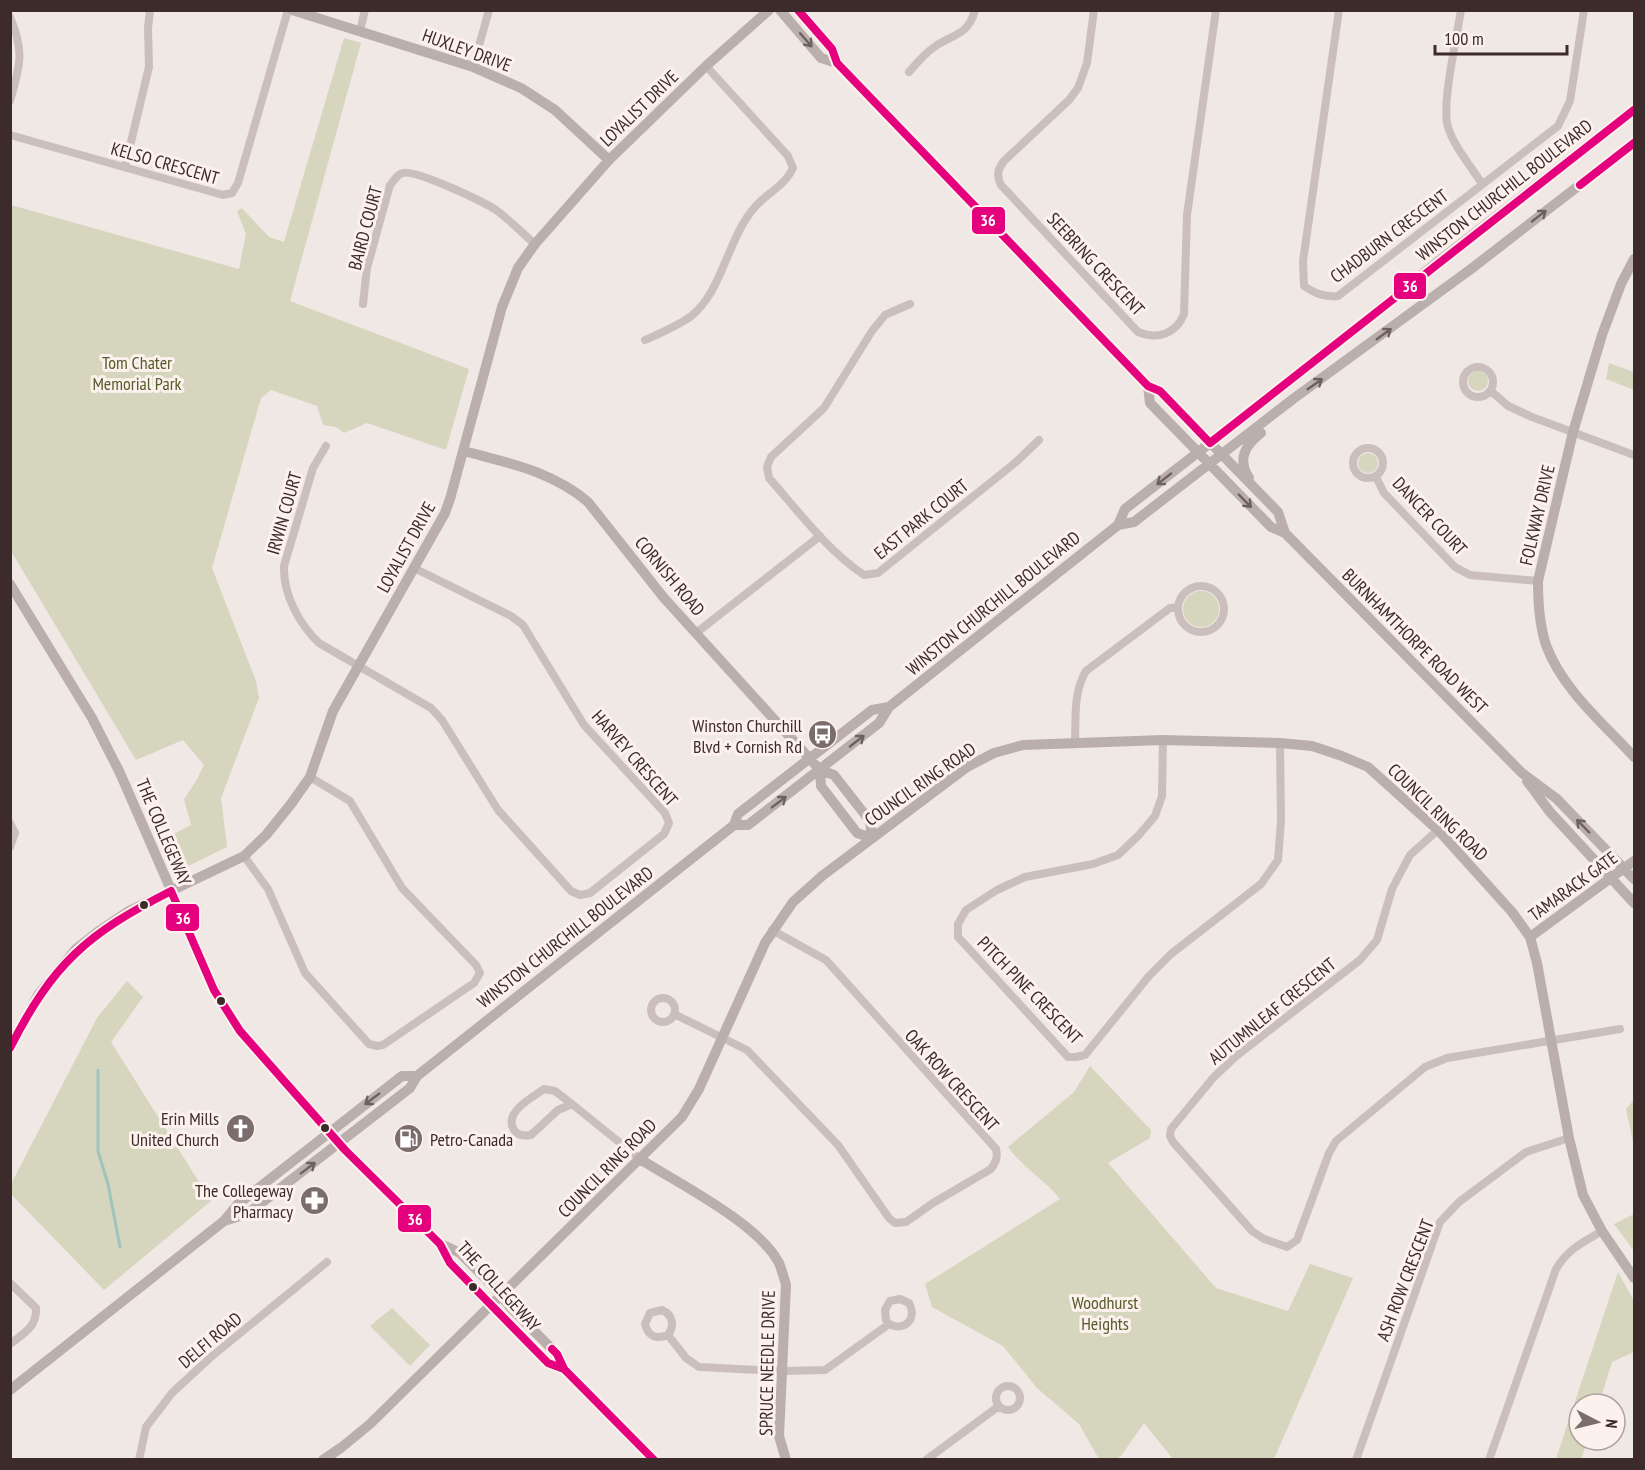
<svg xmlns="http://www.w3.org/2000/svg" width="1645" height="1470" font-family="'PT Sans Narrow',sans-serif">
  <rect width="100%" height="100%" fill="#f0e8e4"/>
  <!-- green -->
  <path fill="#d6d5bd" d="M344,38L361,43L290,301L469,369L446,450L367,423L344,433L336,427L323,425L317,406L271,390L261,398L212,568L256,681L259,698L221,798L227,847L186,867H179L166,838L191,825L184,799L196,781L204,765L183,740L136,760L11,551V205L239,269L246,234L237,211L242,208L269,237L284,242Z
    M1609,363L1634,372V390L1606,379Z
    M1468 381a10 10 0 1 1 20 0a10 10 0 1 1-20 0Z
    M1358 463a10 10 0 1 1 20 0a10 10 0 1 1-20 0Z
    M1183 609a18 18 0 1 1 36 0a18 18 0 1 1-36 0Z
    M127,981L143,997L111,1042L211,1201L104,1290L11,1194V1184L97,1018Z
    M1090,1066L1151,1130L1150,1138L1108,1163L1216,1288L1288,1311L1310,1264L1353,1278L1274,1459H1173L1144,1423L1121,1456L1116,1459H1099L1079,1424L1037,1388L1003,1346L932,1307L925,1284L1060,1199C1044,1179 1022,1167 1008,1147L1074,1092Z
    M1634,1100V1146L1626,1109Z
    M1634,1214V1251L1614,1224Z
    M1618,1272L1634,1301V1352L1612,1362L1599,1404H1579V1440H1588L1581,1459H1556Z
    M392,1308L430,1345L410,1366L370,1326Z"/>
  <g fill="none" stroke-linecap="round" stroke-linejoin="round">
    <!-- stream -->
    <path stroke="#9ec4bc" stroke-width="3" d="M98,1070V1151L108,1184L120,1247"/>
    <!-- street -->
    <path stroke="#cabfbc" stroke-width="8" d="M1094,10L1087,63L1078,88L1069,100L1004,161C998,169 996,175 1001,185L1138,332C1158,340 1176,334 1184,314L1187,215L1216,10
      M1339,10L1303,261L1304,286C1316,294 1324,297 1338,296L1558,126L1570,101L1584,10
      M1461,10C1457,37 1441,105 1448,127C1454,147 1471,166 1482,184
      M10,17C25,53 20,65 10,101
      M360,31L365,10
      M473,67L489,10
      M909,72C916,64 924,54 933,48C951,34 968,37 975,10
      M10,135L223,195L232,193L238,183L288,10
      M125,167L149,67L148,28L150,10
      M363,304L367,268L390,185C394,181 397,174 403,173C415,169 484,202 496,210C510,220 522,233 535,244
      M910,304L885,315L872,331L824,408L771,457L767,467L769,478C799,512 827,550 864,575L878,573L1016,462L1039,440
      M645,340C660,333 676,327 690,317C723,292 727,238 755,207C767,193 785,186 793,168L788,156L706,66
      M1463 382a15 15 0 1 1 30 0a15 15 0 1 1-30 0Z
      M1491,391L1508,406L1532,417L1634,455
      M326,446L313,468L284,566C283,594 299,624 319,643L431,708L442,720L498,810L571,891L580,895L590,893L664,834L669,823L665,813L584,725L523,625L511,616L414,568
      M1353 463a15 15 0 1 1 30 0a15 15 0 1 1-30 0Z
      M1376,477L1384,493L1455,567L1470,575L1538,581
      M1178 609a23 23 0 1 1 46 0a23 23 0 1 1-46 0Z
      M696,633L820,536
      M1163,740L1162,796L1155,816L1138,836L1118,855L1093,864L1025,877L997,890L966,910L958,924V937L1068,1057H1076L1085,1055L1149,976L1171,954L1261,884L1278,860L1281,820L1280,743
      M1075,742C1076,718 1073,693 1086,671L1170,608L1178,607
      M10,823L15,833L10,847
      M1438,830L1410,855L1392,889L1377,940L1360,960L1235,1057L1213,1078L1171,1129L1170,1136L1173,1142L1252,1231L1264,1239L1287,1247L1297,1240L1329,1153L1336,1141L1425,1067L1447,1058L1620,1029
      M244,856L268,889L305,973L369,1044L377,1046L383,1045L474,983L480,973L476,965L402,888L350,801L310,777
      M651 1010a12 12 0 1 1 24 0a12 12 0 1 1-24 0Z
      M674,1014L747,1050L838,1145L889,1218L895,1223L906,1222L933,1203L991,1169C996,1162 998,1157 996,1149L826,960L772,930
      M572,1104L555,1091L544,1089C532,1098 503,1112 514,1130C518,1136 525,1136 531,1135L558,1110L572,1104L640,1159
      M10,1283L36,1308C37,1327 24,1333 10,1344
      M668,1335C675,1325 673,1315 662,1310L650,1313L645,1324C648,1336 656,1340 668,1335L686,1358L699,1367L782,1371L825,1370L889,1324C904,1332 918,1319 909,1303L900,1299L890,1301L885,1310L886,1320L889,1324
      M996 1398a12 12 0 1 1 24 0a12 12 0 1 1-24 0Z
      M139,1460L146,1427L172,1393L211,1357L327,1262
      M926,1460L999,1406
      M1356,1460L1440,1222L1459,1202L1526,1152L1569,1138
      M1489,1460L1556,1269C1569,1248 1582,1243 1602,1231"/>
    <!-- secondary -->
    <path stroke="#baafad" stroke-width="10" d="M292,10L473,67L521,88L555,110L609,160
      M780,10L821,58L837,63
      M798,10L832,49L837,63L1148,386L1160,391L1278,512L1285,533
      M1634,259L1621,284L1602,335L1573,432L1538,581C1538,602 1539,624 1546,645C1562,689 1603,723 1634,757
      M1148,386L1150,403L1271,527L1285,533L1522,773L1557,799L1634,879
      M464,451C508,463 552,471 588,502L664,598L820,770L834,775L870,821L872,838L857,833L821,786L820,770
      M1249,478C1237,459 1245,445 1261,433
      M1118,525L1134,522L1293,399L1471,269L1634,143
      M10,584L92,718L120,773L208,975L226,1011L248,1041L345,1150L440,1244L450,1263L548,1363L564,1369
      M1527,781L1550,812L1634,903
      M734,825H748L879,723L889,707L1118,525L1125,509L1322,356L1440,260L1634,110
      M1530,937L1634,861
      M10,1049L38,995L76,949L99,931L129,911L244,856L266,835L291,804L310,777L333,711L445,513L450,499L502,307L518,268L535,244L609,160L706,66L769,10
      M640,1159C679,1184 758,1223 779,1263C782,1270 784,1278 786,1285L779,1436L786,1460
      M224,1221L247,1214L410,1088L417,1076L734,825L738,814L872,710L889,707
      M441,1244L460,1253L492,1285L511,1308L557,1354L564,1369L654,1460
      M10,1390L224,1221L238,1204L402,1076H417
      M323,1460L342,1447L370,1424L682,1117L699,1089L765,943L793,902L822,876L967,767L994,753L1023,745L1163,740L1280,743L1312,746L1342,756L1368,767L1438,830L1512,912L1530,937L1537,963L1569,1138L1583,1195L1602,1231L1634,1278"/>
    <defs>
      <path id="bus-1" d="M798,10L832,49L837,63L1148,386L1160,391L1210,443L1634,110
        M1580,185L1634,143
        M10,1048C53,963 87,934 171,891L214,990L240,1031L345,1150L440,1244L450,1263L548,1363L564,1369
        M552,1349L557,1354L564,1369L654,1460"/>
    </defs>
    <!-- bus-1 casing -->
    <use href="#bus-1" stroke="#fcf1ec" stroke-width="12"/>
    <!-- bus-1 -->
    <use href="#bus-1" stroke="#e5007d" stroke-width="8"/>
  </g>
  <!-- one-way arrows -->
  <defs><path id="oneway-shaft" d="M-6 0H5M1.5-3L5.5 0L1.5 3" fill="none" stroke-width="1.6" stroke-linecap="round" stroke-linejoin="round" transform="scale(1.5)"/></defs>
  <g stroke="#6e605e">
    <use href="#oneway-shaft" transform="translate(806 40) rotate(49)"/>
    <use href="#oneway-shaft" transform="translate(1539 216) rotate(-38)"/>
    <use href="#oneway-shaft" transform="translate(1384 334) rotate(-36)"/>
    <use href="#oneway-shaft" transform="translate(1315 384) rotate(-35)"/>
    <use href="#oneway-shaft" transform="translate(1164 479) rotate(142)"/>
    <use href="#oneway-shaft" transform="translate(1245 501) rotate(46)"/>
    <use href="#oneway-shaft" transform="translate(857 741) rotate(-38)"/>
    <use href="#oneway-shaft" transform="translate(779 802) rotate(-37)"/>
    <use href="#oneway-shaft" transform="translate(1583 826) rotate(-134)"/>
    <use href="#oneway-shaft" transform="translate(372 1099) rotate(143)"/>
    <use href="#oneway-shaft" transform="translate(308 1168) rotate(-37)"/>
  </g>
  <!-- icons -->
  <defs>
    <symbol id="bus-disc" viewBox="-11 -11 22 22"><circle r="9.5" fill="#7b6d6b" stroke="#fcf1ec"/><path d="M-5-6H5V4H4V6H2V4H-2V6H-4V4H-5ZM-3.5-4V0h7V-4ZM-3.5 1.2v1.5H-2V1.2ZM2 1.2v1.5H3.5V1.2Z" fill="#fff"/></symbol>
    <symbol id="church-disc" viewBox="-11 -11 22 22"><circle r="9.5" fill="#7b6d6b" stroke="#fcf1ec"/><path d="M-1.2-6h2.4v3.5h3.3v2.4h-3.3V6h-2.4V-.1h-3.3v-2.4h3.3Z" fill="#fff"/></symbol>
    <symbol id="fuel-disc" viewBox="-11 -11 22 22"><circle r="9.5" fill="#7b6d6b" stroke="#fcf1ec"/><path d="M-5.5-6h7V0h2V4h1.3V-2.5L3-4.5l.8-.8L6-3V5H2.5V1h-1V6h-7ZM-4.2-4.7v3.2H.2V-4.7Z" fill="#fff"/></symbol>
    <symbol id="pharmacy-disc" viewBox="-11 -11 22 22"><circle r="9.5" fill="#7b6d6b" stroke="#fcf1ec"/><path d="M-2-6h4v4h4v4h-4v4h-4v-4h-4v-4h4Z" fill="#fff"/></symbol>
  </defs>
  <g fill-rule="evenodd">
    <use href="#bus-disc" x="806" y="718" width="33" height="33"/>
    <use href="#church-disc" x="224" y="1112" width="33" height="33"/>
    <use href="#fuel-disc" x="392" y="1122" width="33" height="33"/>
    <use href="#pharmacy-disc" x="298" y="1184" width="33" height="33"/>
  </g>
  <!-- markers -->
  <g fill="#3c2b2a" stroke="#fcf1ec" stroke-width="2">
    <circle cx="144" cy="905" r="5"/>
    <circle cx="221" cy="1001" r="5"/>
    <circle cx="325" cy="1128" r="5"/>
    <circle cx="473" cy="1287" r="5"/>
  </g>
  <g text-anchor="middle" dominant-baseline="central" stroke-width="6" stroke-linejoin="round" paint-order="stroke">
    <!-- street labels -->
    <g font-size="18" fill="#3c2b2a" stroke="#fcf1ec">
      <text transform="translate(467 50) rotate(20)">HUXLEY DRIVE</text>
      <text transform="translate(639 108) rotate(-44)">LOYALIST DRIVE</text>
      <text transform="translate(165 163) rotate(16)">KELSO CRESCENT</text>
      <text transform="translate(1504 190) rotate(-38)">WINSTON CHURCHILL BOULEVARD</text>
      <text transform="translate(365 228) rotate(-75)">BAIRD COURT</text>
      <text transform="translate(1389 236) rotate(-37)">CHADBURN CRESCENT</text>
      <text transform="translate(1096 264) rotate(47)">SEEBRING CRESCENT</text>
      <text transform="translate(284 513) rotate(-74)">IRWIN COURT</text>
      <text transform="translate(1537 515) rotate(-77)">FOLKWAY DRIVE</text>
      <text transform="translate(1430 516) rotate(47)">DANCER COURT</text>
      <text transform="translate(921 519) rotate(-39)">EAST PARK COURT</text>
      <text transform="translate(406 547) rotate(-61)">LOYALIST DRIVE</text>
      <text transform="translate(670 576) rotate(50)">CORNISH ROAD</text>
      <text transform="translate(993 603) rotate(-39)">WINSTON CHURCHILL BOULEVARD</text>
      <text transform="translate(1415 641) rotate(45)">BURNHAMTHORPE ROAD WEST</text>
      <text transform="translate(635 758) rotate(49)">HARVEY CRESCENT</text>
      <text transform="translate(920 784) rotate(-35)">COUNCIL RING ROAD</text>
      <text transform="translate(1438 812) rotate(44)">COUNCIL RING ROAD</text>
      <text transform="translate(164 832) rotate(67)">THE COLLEGEWAY</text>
      <text transform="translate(1573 886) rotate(-36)">TAMARACK GATE</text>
      <text transform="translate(565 937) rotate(-38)">WINSTON CHURCHILL BOULEVARD</text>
      <text transform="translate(1030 990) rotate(46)">PITCH PINE CRESCENT</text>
      <text transform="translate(1272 1011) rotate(-39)">AUTUMNLEAF CRESCENT</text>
      <text transform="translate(952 1080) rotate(48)">OAK ROW CRESCENT</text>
      <text transform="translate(607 1168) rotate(-45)">COUNCIL RING ROAD</text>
      <text transform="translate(1405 1280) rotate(-69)">ASH ROW CRESCENT</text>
      <text transform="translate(499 1286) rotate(48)">THE COLLEGEWAY</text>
      <text transform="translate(210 1340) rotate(-40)">DELFI ROAD</text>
      <text transform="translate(767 1363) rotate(-89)">SPRUCE NEEDLE DRIVE</text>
    </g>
    <!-- park labels -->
    <g font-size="18" fill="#555c2b" stroke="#fcf1ec">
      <text x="137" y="362">Tom Chater<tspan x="137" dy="21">Memorial Park</tspan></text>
      <text x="1105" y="1302">Woodhurst<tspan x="1105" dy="21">Heights</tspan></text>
    </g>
    <!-- poi labels -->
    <g font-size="18" fill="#3c2b2a" stroke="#fcf1ec" text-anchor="end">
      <text x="802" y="725">Winston Churchill<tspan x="802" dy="21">Blvd + Cornish Rd</tspan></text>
      <text x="219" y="1118">Erin Mills<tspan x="219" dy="21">United Church</tspan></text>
      <text x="430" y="1139" text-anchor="start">Petro-Canada</text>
      <text x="293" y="1190">The Collegeway<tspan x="293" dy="21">Pharmacy</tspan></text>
    </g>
  </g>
  <g stroke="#fcf1ec" stroke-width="2">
    <rect x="971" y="206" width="35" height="29" rx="6" fill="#e5007d"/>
    <rect x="1393" y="272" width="34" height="28" rx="6" fill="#e5007d"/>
    <rect x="165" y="903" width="35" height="29" rx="6" fill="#e5007d"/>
    <rect x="397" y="1204" width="35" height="29" rx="6" fill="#e5007d"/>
  </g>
  <g font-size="16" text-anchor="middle" font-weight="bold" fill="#fff">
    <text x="988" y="226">36</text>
    <text x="1410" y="292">36</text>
    <text x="183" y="924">36</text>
    <text x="415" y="1225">36</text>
  </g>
  <!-- border -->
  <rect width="1645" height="1470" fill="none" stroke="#3c2b2a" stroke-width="24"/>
  <!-- north arrow -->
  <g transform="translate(1597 1422) rotate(97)"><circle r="28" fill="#fcf1ec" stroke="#afa29e" stroke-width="1.5"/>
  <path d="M0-4.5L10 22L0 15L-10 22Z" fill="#7b6d6b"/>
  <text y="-9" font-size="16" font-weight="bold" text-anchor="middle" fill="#3c2b2a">N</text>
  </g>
  <!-- scale -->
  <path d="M1435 45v9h132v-9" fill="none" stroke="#3c2b2a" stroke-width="3"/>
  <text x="1444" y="45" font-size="18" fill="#3c2b2a" stroke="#fcf1ec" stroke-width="4.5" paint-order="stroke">100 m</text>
</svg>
